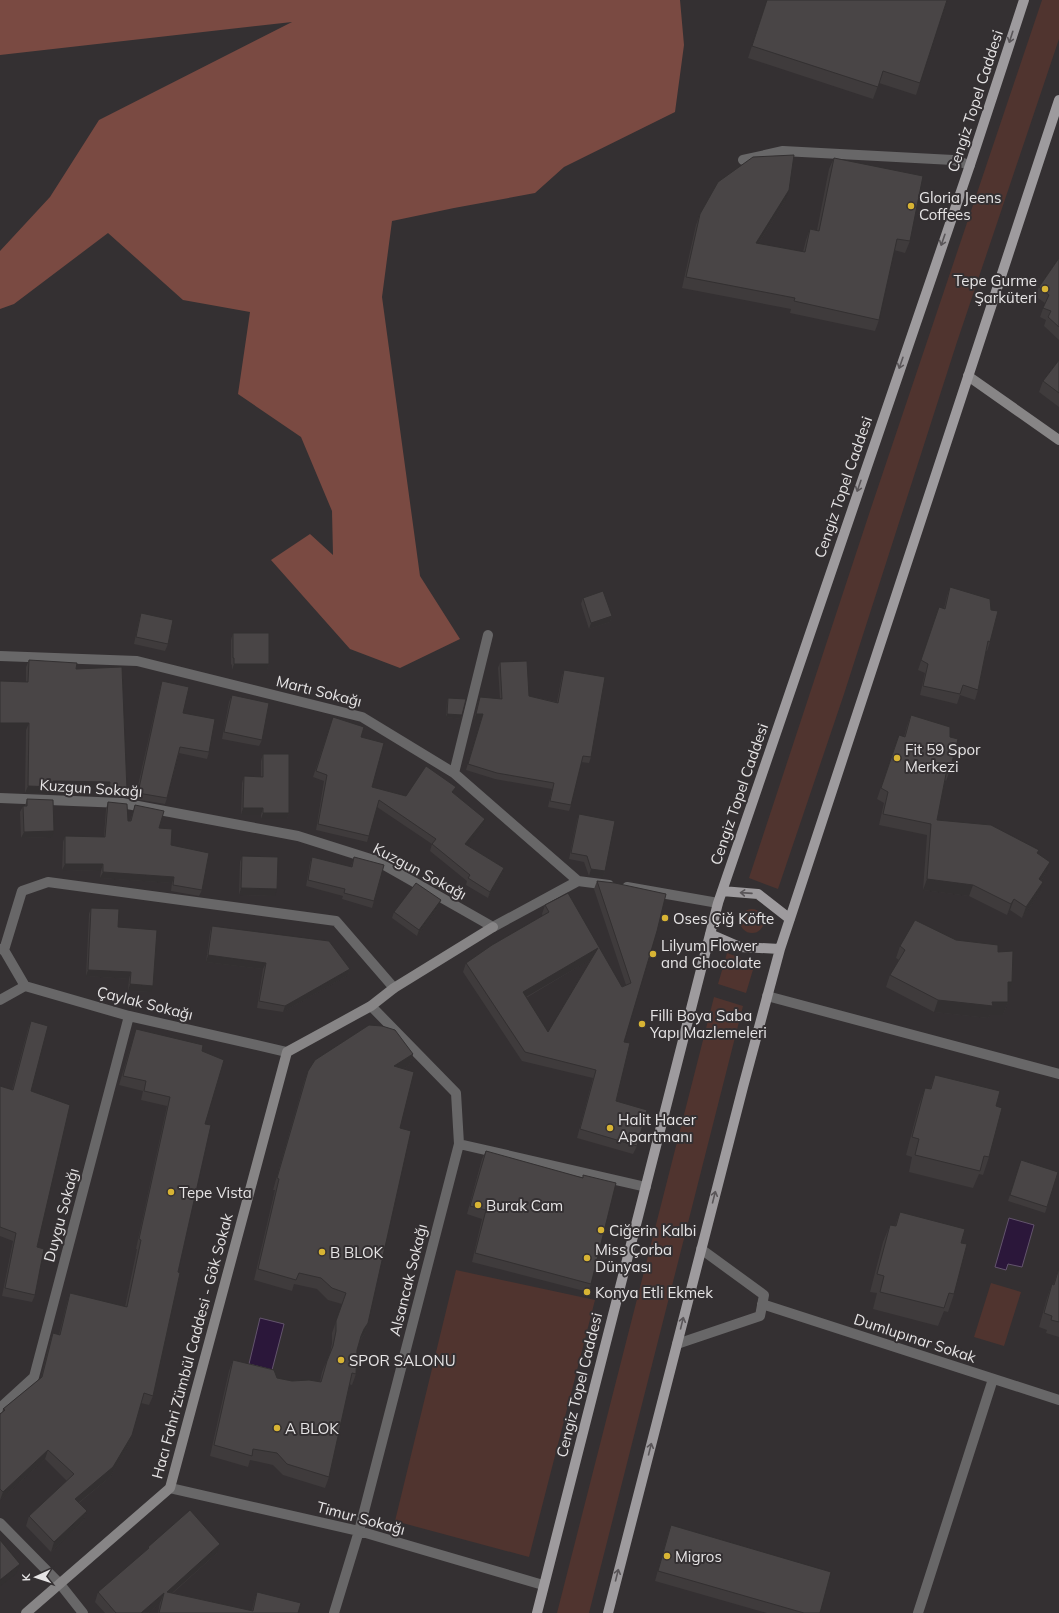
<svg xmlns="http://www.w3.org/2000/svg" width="1059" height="1613" font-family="Mulish,sans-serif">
  <rect width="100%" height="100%" fill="#343032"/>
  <!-- green -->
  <path fill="#50342f" d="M1042,0H1059V39L956,345L844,694L778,889L749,878L871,508Z
    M740 921a12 12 0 1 1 24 0a12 12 0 1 1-24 0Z
    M727,953L755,963L746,993L718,984Z
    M714,997L743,1006L589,1613H557Z
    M456,1270L595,1300L529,1557L395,1521Z
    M991,1283L1021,1292L1004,1346L974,1337Z"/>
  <!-- forest -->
  <path fill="#7a4a42" d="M0,0H680L684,45L675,112L564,167L535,193L454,208L392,221L382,297L420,576L460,639L400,668L350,649L271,560L310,534L333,555L332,511L301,437L238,394L250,312L183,300L108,233L14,304L0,309V251L50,197L99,120L292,22L0,55Z"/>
  <!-- water -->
  <path fill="#2b173a" stroke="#63546d" d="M1009,1218L1034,1225L1022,1267L1008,1264L1006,1270L995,1267Z
    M260,1318L284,1324L272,1370L249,1364Z"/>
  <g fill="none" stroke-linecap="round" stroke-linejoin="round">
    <!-- street -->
    <path stroke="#686768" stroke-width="10" d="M743,160L783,151L953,160L970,165
      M0,656L137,661L362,717L454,773L578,881
      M454,773L488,635
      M0,798L122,803L298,836L377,861L493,927L578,881L609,885
      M627,887L718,903
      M0,949L4,950L25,986
      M4,950L22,891L48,882L336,921L394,988
      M767,996L1059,1074
      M0,1000L25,986L129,1016L287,1052
      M459,1144L646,1187
      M762,1304L1059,1400
      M677,1344L760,1316L764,1295L701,1249
      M0,1408L34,1377L129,1016
      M170,1488L359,1531L543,1585
      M0,1523L60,1584L83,1613
      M334,1613L359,1531L459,1144L456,1093L371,1006
      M918,1613L993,1379"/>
    <!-- secondary -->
    <path stroke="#878586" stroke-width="10" d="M968,376L1059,440
      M26,1613L170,1488L287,1052L371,1006L394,988L493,927"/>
    <!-- primary -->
    <path stroke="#9e9b9e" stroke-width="10" d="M722,891L758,894L790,919
      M710,934L740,947L780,949
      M537,1613L718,903L970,165L1024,0
      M608,1613L743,1087L780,949L1059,100"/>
  </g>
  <!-- wall -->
  <path fill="#3f3b3c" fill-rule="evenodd" d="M767,0H947L916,95L879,83L873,99L748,58Z
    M834,158L910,241L905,253L894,250L879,320L875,331L790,313L791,309L682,288L696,225L700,214L785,201L758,244L803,252L806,240L810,229L817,230L829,169Z
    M1059,258V340L1044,326L1046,320L1040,317L1045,303L1035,296L1039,287Z
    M1059,360V407L1039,392L1043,381Z
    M950,587L990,642L987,651H986L978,690L975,700L960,695L957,704L920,695L925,673L918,670L939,607L944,609L947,596Z
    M583,598L612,616L610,622L589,629L581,604Z
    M141,613L168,644L165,651L134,644L139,620Z
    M233,633L269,664L267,670H232V665L231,664V640Z
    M29,660L76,669L124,797L107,796V789L52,788L50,794L25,793L26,730H0V681L26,682V667Z
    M500,662L529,696L557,702L562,676L564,670L591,757L589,763L581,762L571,805L569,811L548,807L552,789L495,779L466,770L481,720H474L478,703L480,697L500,699L498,668Z
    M162,681L209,752L207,759L179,753L167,798L165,804L135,799L160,688Z
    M232,695L262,740L259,746L222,739L229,702Z
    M448,698L462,715L461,719L446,717L447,701Z
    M911,715L950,770L946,781L945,780L937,820L1038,854L1046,873L1041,881L1039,893L1022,918L1010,910L1007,915L969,896L923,890L927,835L879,825L884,803L877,799L895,746L904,737L907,726Z
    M331,723L361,737L372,787L406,796L453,793L483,825L467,845L504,868L502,875L488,898L466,885L467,881L430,851L432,844L377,807L367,842L316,830L324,781L313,777Z
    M263,754L289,813L287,819H261V815H241L242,783L244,776L261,777V761Z
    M27,799L52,837L21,838L20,812L23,806H25Z
    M108,802L128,821H130L133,812L135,805L159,828L202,890L199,896L171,891L172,883L100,878L101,871L62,870L63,842L65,836L104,837L106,809Z
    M579,814L605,871L603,877L589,876L584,862L569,859L577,820Z
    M242,856L275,896L239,895L240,862Z
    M312,857L351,867L354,857L374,901L372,908L342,899L343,896L306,886L310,863Z
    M597,881L666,894L624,1042L616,1101L637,1146L633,1154L577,1138L593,1078L522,1061L463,972L466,963L543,916L542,914L545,905L622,987L626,985L594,889ZM591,959L548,1032L526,998Z
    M439,906L417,936L392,918L394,912Z
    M91,908L118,927L151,992L128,991L129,979L86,976L89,914Z
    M212,926L350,969L348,975L283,1012L257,1008L263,969L206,962L210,932Z
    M956,940L998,952L1008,994V1002L1003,1015H990L988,1018L934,1012L886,987L890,975L899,960L896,958L900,946Z
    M31,1021V1091L37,1247L35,1295L32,1302L2,1296L13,1241L0,1236V1086L12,1090L28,1029Z
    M136,1029L205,1124L178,1272L153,1396L149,1405L141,1403L129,1444L110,1477L79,1503L87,1511L83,1521L51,1552L26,1526L29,1516L67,1481L45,1459L0,1500V1414L2,1413L3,1409L41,1378L50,1342L53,1333L59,1335L67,1303L70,1293L125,1307L137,1249H136L167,1106L141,1100L143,1091L119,1085L133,1039Z
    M413,1054L409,1065L403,1069L400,1128L368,1323L364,1335L360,1340L357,1350L356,1374L352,1385L349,1384L329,1477L325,1488L283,1475L273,1465L250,1460L248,1467L210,1456L229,1371L233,1360L277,1378L292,1381L320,1382L322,1372L330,1353L332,1343V1333L342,1304L328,1300L317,1289L294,1284L292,1291L254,1280L275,1190H273L304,1082L308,1071Z
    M935,1075L996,1106L989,1157L983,1175L979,1174L973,1188L909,1172L912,1157L906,1155L919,1105L925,1088L930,1089Z
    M486,1151L591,1284L588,1292L472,1262L482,1219L467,1214L482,1159Z
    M1019,1167L1047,1207L1045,1213L1008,1201Z
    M900,1212L961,1243L954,1294L948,1312L944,1311L938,1326L873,1309L877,1293L870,1292L883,1242L890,1225L895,1226Z
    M1059,1268V1337L1046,1333L1047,1330L1039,1327L1047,1298L1052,1284L1053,1285Z
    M671,1525L820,1613H767L655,1581L668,1534Z
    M148,1547L217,1553L173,1593L252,1611L254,1602L257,1592L298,1613H158L160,1603L148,1613H105L95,1602L98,1592L147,1551Z"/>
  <!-- shaded-wall -->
  <path fill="#333031" d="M789,190L785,201L751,255L756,243Z
    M612,616L610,622L589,629L591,623Z
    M234,664H269L267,670H232Z
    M447,714L462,715L461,719L446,717Z
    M476,714H483L481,720H474Z
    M0,723H29L26,730H0Z
    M53,781L110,782L107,789L52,788L50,794L25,793L28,786Z
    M109,789L127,790L124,797L107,796Z
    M243,808H263L261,815H241Z
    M263,813H289L287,819H261Z
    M485,819L483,825L463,851L465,844Z
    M54,831L52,837L21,838L24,832Z
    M1050,862L1046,873L1035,890L1039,879Z
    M65,864H103L101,871L62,870Z
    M504,868L502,875L488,898L490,892Z
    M591,869L605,871L603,877L589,876Z
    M103,872L174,877L172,883L100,878Z
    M927,879L973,885L969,896L923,890Z
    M1043,882L1039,893L1022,918L1026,907Z
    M241,888L277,889L275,896L239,895Z
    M1014,899L1010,910L1007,915L1011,904Z
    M441,900L439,906L417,936L419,930Z
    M598,948L595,957L519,1001L523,992Z
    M208,955L266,963L263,969L206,962Z
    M350,969L348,975L283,1012L285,1006Z
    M88,970L131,972L129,979L86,976Z
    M1008,982H1012L1008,994Z
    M130,984L153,986L151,992L128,991Z
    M938,1000L992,1002H1008L1003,1015H990L988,1018L934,1012Z
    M413,1054L409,1065L390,1077L394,1066Z
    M368,1323L364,1335L359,1340L364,1329Z
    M132,1435L129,1444L110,1477L72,1508L75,1499Z
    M48,1450L45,1459L0,1500L3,1492Z
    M87,1511L83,1521L51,1552L54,1542Z
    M220,1544L217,1553L163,1601L167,1592Z
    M20,1564L16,1574L0,1586V1580Z
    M164,1593L160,1603L148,1613H141Z"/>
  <!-- building -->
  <path fill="#494546" stroke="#333031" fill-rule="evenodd" d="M767,0H947L920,83L883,71L878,87L752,46Z
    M794,155L789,190L756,243L805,252L810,229L819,231L834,158L923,176L910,241L897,239L879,320L794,301L795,298L686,277L700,214L718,182L753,157Z
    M1059,258V327L1048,317L1051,311L1043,308L1049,295L1039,287Z
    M1059,360V393L1043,381Z
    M950,587L990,599L991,610L998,611L990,642L988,641L978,690L963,685L960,694L923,686L928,664L921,660L939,607L945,609Z
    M603,591L612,616L591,623L583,598Z
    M141,613L173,620L168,644L136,637Z
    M233,633H269V664H234V658H233Z
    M29,660L77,663L76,669L122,667L127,790L109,789L110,782L53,781V787L28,786L29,723H0V681L28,682Z
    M527,661L529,696L558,703L564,670L605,677L591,757L583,756L571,805L550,801L554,783L497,773L468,764L483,714H476L480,697L502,699L500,662Z
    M162,681L189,687L183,713L215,719L209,752L180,747L167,798L138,793Z
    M232,695L269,703L262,740L224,732Z
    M448,698L466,699L462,715L447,714Z
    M911,715L950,727V737L958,739L950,770L947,769L937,820L991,825L1039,850L1037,853L1050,862L1039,879L1043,882L1026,907L1014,899L1011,904L973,885L927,879L931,824L883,814L888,792L881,788L899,735L905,737Z
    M333,717L364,727L361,737L384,743L372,787L406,796L426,766L456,787L452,792L485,819L465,844L504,868L490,892L468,878L470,875L432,844L436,839L379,800L369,836L318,824L327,775L316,771Z
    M263,754H289V813H263V808H243L244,776L263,777Z
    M27,799L53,800L54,831L24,832L23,806H27Z
    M108,802L127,804L128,821H131L135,805L164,811L159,828L172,829L171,845L209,853L202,890L173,885L174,877L103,872V864H65V836L105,837Z
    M579,814L615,821L605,871L591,869L587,856L571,853Z
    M242,856L278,857L277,889L241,888Z
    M312,857L352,867L354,857L384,865L374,901L344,893L345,889L308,880Z
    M597,881L615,883L666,894L657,931L624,1042L630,1043L616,1101L647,1110L637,1146L580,1129L596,1070L525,1052L466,963L492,945L549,912L545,905L568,893L622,987L631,983ZM598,948L548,1032L523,992Z
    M416,883L441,900L419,930L394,912Z
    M91,908L119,909L118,927L157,930L153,986L130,984L131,972L88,970Z
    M915,920L956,940L998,945V952L1013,951L1012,982H1008V1002H992L993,1006L938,1000L890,975L905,950L900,946Z
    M212,926L329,941L350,969L285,1006L259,1001L266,963L208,955Z
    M31,1021L48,1026L31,1091L70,1105L37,1247L44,1249L35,1295L5,1288L16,1233L0,1227V1086L13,1090Z
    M369,1025L382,1026L395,1030L413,1054L394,1066L414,1072L400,1128L411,1131L368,1323L364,1329L361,1336L357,1350L356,1374L352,1373L329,1477L287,1464L277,1453L253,1449L252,1456L214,1445L233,1360L274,1370L277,1378L292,1381L309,1380L321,1382L327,1361L333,1346L336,1331V1321L346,1293L332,1288L321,1278L299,1273L296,1280L258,1269L279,1179L277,1178L308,1071L315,1060Z
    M136,1029L203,1045L202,1051L224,1060L205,1124L211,1125L178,1272L180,1273L153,1396L144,1393L132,1435L113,1467L75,1499L87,1511L54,1542L29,1516L74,1474L48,1450L3,1492L0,1489V1414L5,1410L3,1409L42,1377L53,1333L60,1335L70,1293L127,1307L141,1240L139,1239L170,1097L144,1091L146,1081L123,1076Z
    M935,1075L1000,1091L996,1106L1002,1108L989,1157L984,1156L980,1171L915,1155L919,1139L912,1137L925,1088L931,1089Z
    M486,1151L583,1178V1175L616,1183L591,1284L475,1253L486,1210L470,1206Z
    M1021,1160L1058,1172L1047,1207L1010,1195Z
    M900,1212L965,1229L961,1243L967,1244L954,1294L949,1293L944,1308L880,1292L884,1276L877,1274L890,1225L896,1226Z
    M1059,1268V1322L1051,1320L1052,1316L1044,1313L1052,1284L1054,1285Z
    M190,1510L220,1544L167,1592L253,1611L257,1592L301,1603L298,1613H159L164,1593L141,1613H116L98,1592L149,1548L148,1547Z
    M671,1525L831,1572L820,1613H804L658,1571Z
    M0,1540L20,1564L0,1580Z"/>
  <!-- one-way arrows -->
  <defs><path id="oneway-shaft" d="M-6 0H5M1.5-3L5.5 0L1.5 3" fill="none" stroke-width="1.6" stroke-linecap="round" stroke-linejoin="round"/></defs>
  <g stroke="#595558">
    <use href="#oneway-shaft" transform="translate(1011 37) rotate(108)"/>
    <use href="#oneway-shaft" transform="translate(943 240) rotate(109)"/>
    <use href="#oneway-shaft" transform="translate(901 363) rotate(109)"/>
    <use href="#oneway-shaft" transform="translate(859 486) rotate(109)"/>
    <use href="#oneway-shaft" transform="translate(746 893) rotate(-176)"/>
    <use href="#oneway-shaft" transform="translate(714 1197) rotate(-76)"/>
    <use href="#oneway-shaft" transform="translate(682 1323) rotate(-76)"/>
    <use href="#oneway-shaft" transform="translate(650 1449) rotate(-76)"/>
    <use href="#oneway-shaft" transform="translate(617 1575) rotate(-76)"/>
  </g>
  <!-- markers -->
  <g fill="#d8b434" stroke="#343032" stroke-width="1.5">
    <circle cx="911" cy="206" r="4"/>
    <circle cx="1045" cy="289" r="4"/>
    <circle cx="897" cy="758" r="4"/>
    <circle cx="665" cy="918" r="4"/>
    <circle cx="653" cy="954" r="4"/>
    <circle cx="642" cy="1024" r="4"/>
    <circle cx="610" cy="1128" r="4"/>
    <circle cx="171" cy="1192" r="4"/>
    <circle cx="478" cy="1205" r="4"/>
    <circle cx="601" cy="1230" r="4"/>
    <circle cx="322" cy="1252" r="4"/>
    <circle cx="587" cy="1258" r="4"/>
    <circle cx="587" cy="1292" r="4"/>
    <circle cx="341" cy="1360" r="4"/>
    <circle cx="277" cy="1428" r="4"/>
    <circle cx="667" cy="1556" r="4"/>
  </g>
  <g text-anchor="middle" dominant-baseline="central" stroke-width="4" stroke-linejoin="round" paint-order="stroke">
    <!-- street labels -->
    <g font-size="15" fill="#e6e4e5" stroke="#343032">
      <text transform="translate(975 101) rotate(-72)">Cengiz Topel Caddesi</text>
      <text transform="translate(843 487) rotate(-71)">Cengiz Topel Caddesi</text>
      <text transform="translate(319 691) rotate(14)">Martı Sokağı</text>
      <text transform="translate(91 788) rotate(4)">Kuzgun Sokağı</text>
      <text transform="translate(739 794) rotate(-71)">Cengiz Topel Caddesi</text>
      <text transform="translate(420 871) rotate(28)">Kuzgun Sokağı</text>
      <text transform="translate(145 1003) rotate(14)">Çaylak Sokağı</text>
      <text transform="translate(61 1215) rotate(-75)">Duygu Sokağı</text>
      <text transform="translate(408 1280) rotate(-76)">Alsancak Sokağı</text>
      <text transform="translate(915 1338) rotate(18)">Dumlupınar Sokak</text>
      <text transform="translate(192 1346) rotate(-75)">Hacı Fahri Zümbül Caddesi - Gök Sokak</text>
      <text transform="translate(579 1385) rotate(-76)">Cengiz Topel Caddesi</text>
      <text transform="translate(361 1518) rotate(15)">Timur Sokağı</text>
    </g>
    <!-- poi labels -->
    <g font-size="15" fill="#e6e4e5" stroke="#343032" text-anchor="start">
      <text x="919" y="197">Gloria Jeens<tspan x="919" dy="17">Coffees</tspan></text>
      <text x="1037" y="280" text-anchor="end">Tepe Gurme<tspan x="1037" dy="17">Şarküteri</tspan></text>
      <text x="905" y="749">Fit 59 Spor<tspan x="905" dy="17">Merkezi</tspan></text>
      <text x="673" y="918">Oses Çiğ Köfte</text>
      <text x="661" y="945">Lilyum Flower<tspan x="661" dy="17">and Chocolate</tspan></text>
      <text x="650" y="1015">Filli Boya Saba<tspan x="650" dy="17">Yapı Mazlemeleri</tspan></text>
      <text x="618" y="1119">Halit Hacer<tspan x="618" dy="17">Apartmanı</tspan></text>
      <text x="179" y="1192">Tepe Vista</text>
      <text x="486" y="1205">Burak Cam</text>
      <text x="609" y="1230">Ciğerin Kalbi</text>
      <text x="595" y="1249">Miss Çorba<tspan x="595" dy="17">Dünyası</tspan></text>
      <text x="330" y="1252">B BLOK</text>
      <text x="595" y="1292">Konya Etli Ekmek</text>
      <text x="349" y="1360">SPOR SALONU</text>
      <text x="285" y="1428">A BLOK</text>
      <text x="675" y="1556">Migros</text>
    </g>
  </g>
  <!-- north arrow -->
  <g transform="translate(36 1577) rotate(267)" stroke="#343032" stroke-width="3" paint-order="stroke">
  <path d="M0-3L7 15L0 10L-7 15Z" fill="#e6e4e5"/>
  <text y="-6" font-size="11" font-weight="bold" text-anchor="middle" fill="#e6e4e5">K</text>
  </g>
</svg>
